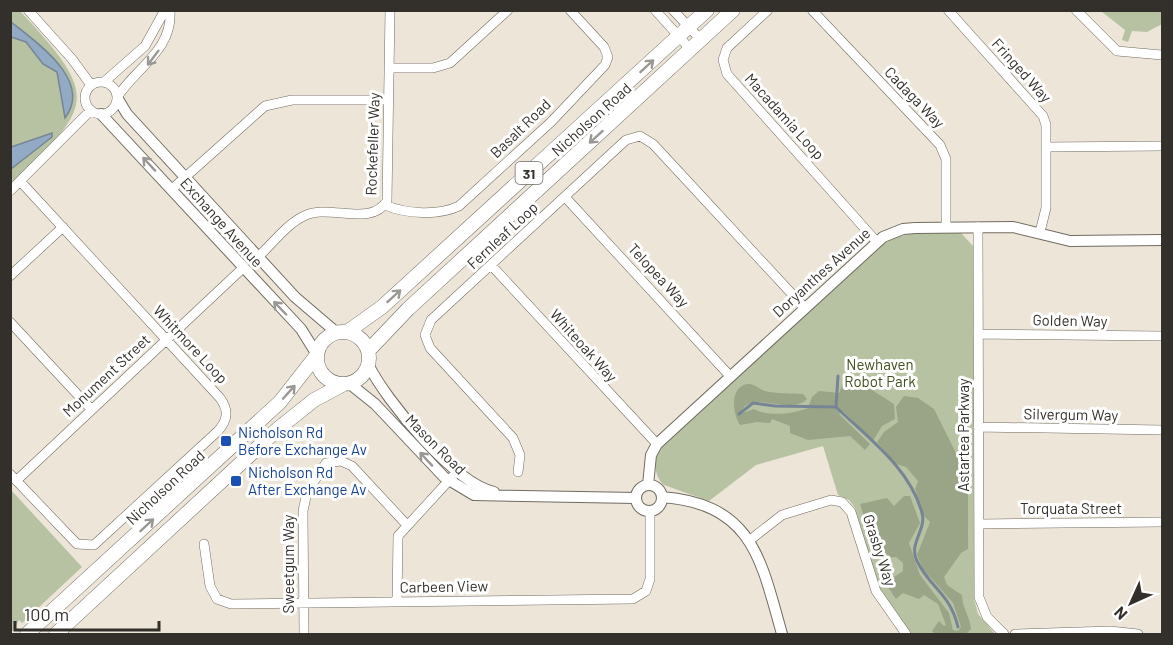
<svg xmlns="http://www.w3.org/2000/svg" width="1173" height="645" font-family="Barlow,sans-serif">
  <rect width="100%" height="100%" fill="#ece5d8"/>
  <!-- green -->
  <path fill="#b7c2a3" d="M11,11H20C100,97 94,105 11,183Z
    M1101,11H1162V24L1147,32L1132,31L1128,42L1122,40L1125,30Z
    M915,233H961L973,246L974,599L978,614L995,634H911L879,587L855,508L849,500L838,495L823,446L756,465L709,501L664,485C653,475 654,460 660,448L883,244L897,237Z
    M11,490L82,567L22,623L19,620L13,631H10Z"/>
  <!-- forest -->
  <path fill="#9aa587" d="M847,374L894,404L895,419L882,426L873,441L843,411L839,414L870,444L865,450L850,436L808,440L790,433V426L772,419L770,423L757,422L740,425C733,415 729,387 747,384C754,383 759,389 765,391C776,394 791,393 803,394L807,399C791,417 749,387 740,414L754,409C768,417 793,414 808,408L812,397L819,391L839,393Z
    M904,396L918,398L934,409L968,477V549L961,553L944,577L947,585L962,595C962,607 970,617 971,629L966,634H935L932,631L939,621L944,626L946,625L938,604L924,595L919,599L903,593L896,599L885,583L903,571V563L896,557L877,559L860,504L887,498L894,506L904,496H910L920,523L909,543L920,575L949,613L953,630L958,631L961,627L953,603L923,569L917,555L930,522L924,516L915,489L918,481L906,467L896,464L877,442L884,432L898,422L896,407Z"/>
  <!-- water -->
  <path fill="#92aac3" stroke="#768595" stroke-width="1.5" d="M10,21C34,41 94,80 65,118L57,72L43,64L26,42L11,37Z
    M52,133V137L11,169V147Z"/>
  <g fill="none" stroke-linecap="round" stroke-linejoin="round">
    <!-- stream -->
    <path stroke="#768595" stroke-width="3" d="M836,407L838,376
      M739,414L753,403L775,406L836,407C868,438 910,468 922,513C927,529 908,544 917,561C930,588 950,593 958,627"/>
    <defs>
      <path id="minor" d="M28,10L72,59L91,85
        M655,10L691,50
        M673,10L701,40
        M768,10L727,48L723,60L727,74L876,241
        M812,10L940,145L946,159V226
        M948,10L1043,116L1046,125V208L1040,232
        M1076,10L1117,51L1162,55
        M389,68H433L450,63L508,10
        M85 98a16 16 0 1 1 32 0a16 16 0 1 1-32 0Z
        M104,82L145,46L165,10
        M118,96C137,67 173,50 170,10
        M1046,147L1162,146
        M172,189L265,106L292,100H389
        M10,191L91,110
        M565,197L729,375
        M385,205C406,214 438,216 459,206L551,122L605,65L608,57L604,47L570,10
        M978,227L979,597L987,617L1004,634
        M259,256C273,243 287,224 304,216C329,203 370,228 387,201L390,10
        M491,265L657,444
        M10,276L63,227
        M10,322L91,409
        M978,334L1162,336
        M978,427L1162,430
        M518,472L520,455L513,438L430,348L425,335L431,320L626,140L640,136L653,144L804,307
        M10,474L77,544L94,545L218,431C228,420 229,410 220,398L20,181
        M17,480L243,268
        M979,524L1162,522
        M750,540L782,515L831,500L842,502L851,512L876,591L906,634
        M204,544L210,586L217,599L231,604L633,599L646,591L650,579V511
        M397,602L398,536L453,476
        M304,634L303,511L307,492L326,463L341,461L352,466L406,524
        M1015,634L1110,631L1138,634"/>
      <path id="tertiary" d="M118,99L127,114L295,297L336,332
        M101,114L301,329L316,353
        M368,364C386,401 454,483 494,492
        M350,384L375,404L444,477L474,495L636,498
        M648,485L651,455L657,444L883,237L903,229L915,228L1013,227L1070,241L1162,240
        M636 498a13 13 0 1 1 26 0a13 13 0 1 1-26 0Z
        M662,497C753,504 761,560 782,634"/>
      <path id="primary" d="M317 358a26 26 0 1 1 52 0a26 26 0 1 1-52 0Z
        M347,332L382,307L707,10
        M368,351L408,309L733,10
        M27,634L280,402L316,356
        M56,634L279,428L314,400L342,385"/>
    </defs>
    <!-- minor casing -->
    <use href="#minor" stroke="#716b60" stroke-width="10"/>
    <!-- tertiary casing -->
    <use href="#tertiary" stroke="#716b60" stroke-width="12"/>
    <!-- primary casing -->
    <use href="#primary" stroke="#716b60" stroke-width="15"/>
    <!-- minor -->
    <use href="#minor" stroke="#fff" stroke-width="9"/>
    <!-- tertiary -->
    <use href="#tertiary" stroke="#fff" stroke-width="10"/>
    <!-- primary -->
    <use href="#primary" stroke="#fff" stroke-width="14"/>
  </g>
  <!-- one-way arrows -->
  <defs><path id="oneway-shaft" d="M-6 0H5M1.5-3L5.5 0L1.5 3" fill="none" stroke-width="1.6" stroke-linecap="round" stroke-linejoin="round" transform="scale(1.5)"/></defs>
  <g stroke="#999895">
    <use href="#oneway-shaft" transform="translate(153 58) rotate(127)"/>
    <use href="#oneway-shaft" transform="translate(647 66) rotate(-42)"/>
    <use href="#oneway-shaft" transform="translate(596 137) rotate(138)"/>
    <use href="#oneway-shaft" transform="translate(149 164) rotate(-133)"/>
    <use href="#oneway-shaft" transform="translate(394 296) rotate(-42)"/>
    <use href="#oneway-shaft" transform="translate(280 308) rotate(-134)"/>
    <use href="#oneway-shaft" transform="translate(289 392) rotate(-48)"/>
    <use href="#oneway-shaft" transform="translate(426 459) rotate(-133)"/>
    <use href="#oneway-shaft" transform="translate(147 525) rotate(-43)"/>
  </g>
  <!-- markers -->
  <g fill="#1a4fb4" stroke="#fff" stroke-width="2">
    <rect x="220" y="435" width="12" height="12" rx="3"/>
    <rect x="230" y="475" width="12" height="12" rx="3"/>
  </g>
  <g text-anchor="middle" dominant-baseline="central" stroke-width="6" stroke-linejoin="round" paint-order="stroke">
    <!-- shield labels -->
    <rect fill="#fff" stroke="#706e6b" stroke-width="1.5" x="515.5" y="162" width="27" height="22" rx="4.5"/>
    <g font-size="14" font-weight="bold" fill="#33302b">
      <text x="529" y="173">31</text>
    </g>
    <!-- street labels -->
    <g font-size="15" fill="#33302b" stroke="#fff">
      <text transform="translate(1022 70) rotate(48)">Fringed Way</text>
      <text transform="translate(915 97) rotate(46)">Cadaga Way</text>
      <text transform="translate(785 116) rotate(48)">Macadamia Loop</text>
      <text transform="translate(591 119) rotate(-42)">Nicholson Road</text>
      <text transform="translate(520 128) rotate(-44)">Basalt Road</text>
      <text transform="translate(372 144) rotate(-88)">Rockefeller Way</text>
      <text transform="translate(222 222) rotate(48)">Exchange Avenue</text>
      <text transform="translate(502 235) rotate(-43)">Fernleaf Loop</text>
      <text transform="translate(821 272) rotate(-42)">Doryanthes Avenue</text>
      <text transform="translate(659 275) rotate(47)">Telopea Way</text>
      <text transform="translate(1070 320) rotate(1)">Golden Way</text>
      <text transform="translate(191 344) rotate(47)">Whitmore Loop</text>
      <text transform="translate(584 345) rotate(48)">Whiteoak Way</text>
      <text transform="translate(106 375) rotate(-43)">Monument Street</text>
      <text transform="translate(1071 414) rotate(1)">Silvergum Way</text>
      <text transform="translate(963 435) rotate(-90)">Astartea Parkway</text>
      <text transform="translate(436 444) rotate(45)">Mason Road</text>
      <text transform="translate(165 487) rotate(-43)">Nicholson Road</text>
      <text x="1071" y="508">Torquata Street</text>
      <text transform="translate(880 550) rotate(72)">Grasby Way</text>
      <text transform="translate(288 564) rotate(-90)">Sweetgum Way</text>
      <text transform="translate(444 586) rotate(-1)">Carbeen View</text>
    </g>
    <!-- park labels -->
    <g font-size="15" fill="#41501e" stroke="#fff">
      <text x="880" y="364">Newhaven<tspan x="880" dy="17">Robot Park</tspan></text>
    </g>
    <!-- transit labels -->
    <g font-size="15" fill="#164399" stroke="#fff" text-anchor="start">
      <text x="238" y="432">Nicholson Rd<tspan x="238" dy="17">Before Exchange Av</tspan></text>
      <text x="248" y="472">Nicholson Rd<tspan x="248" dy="17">After Exchange Av</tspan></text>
    </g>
  </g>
  <!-- border -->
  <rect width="1173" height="645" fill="none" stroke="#33302b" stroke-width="24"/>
  <!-- north arrow -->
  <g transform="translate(1131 603) rotate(225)" stroke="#ffffff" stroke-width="4.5" paint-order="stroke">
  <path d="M0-4.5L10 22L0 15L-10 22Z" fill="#33302b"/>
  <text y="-9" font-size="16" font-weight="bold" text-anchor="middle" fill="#33302b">N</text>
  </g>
  <!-- scale -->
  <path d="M15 621v9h144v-9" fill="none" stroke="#33302b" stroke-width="3"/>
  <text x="24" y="621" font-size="18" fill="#33302b" stroke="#ffffff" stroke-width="4.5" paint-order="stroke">100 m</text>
</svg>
